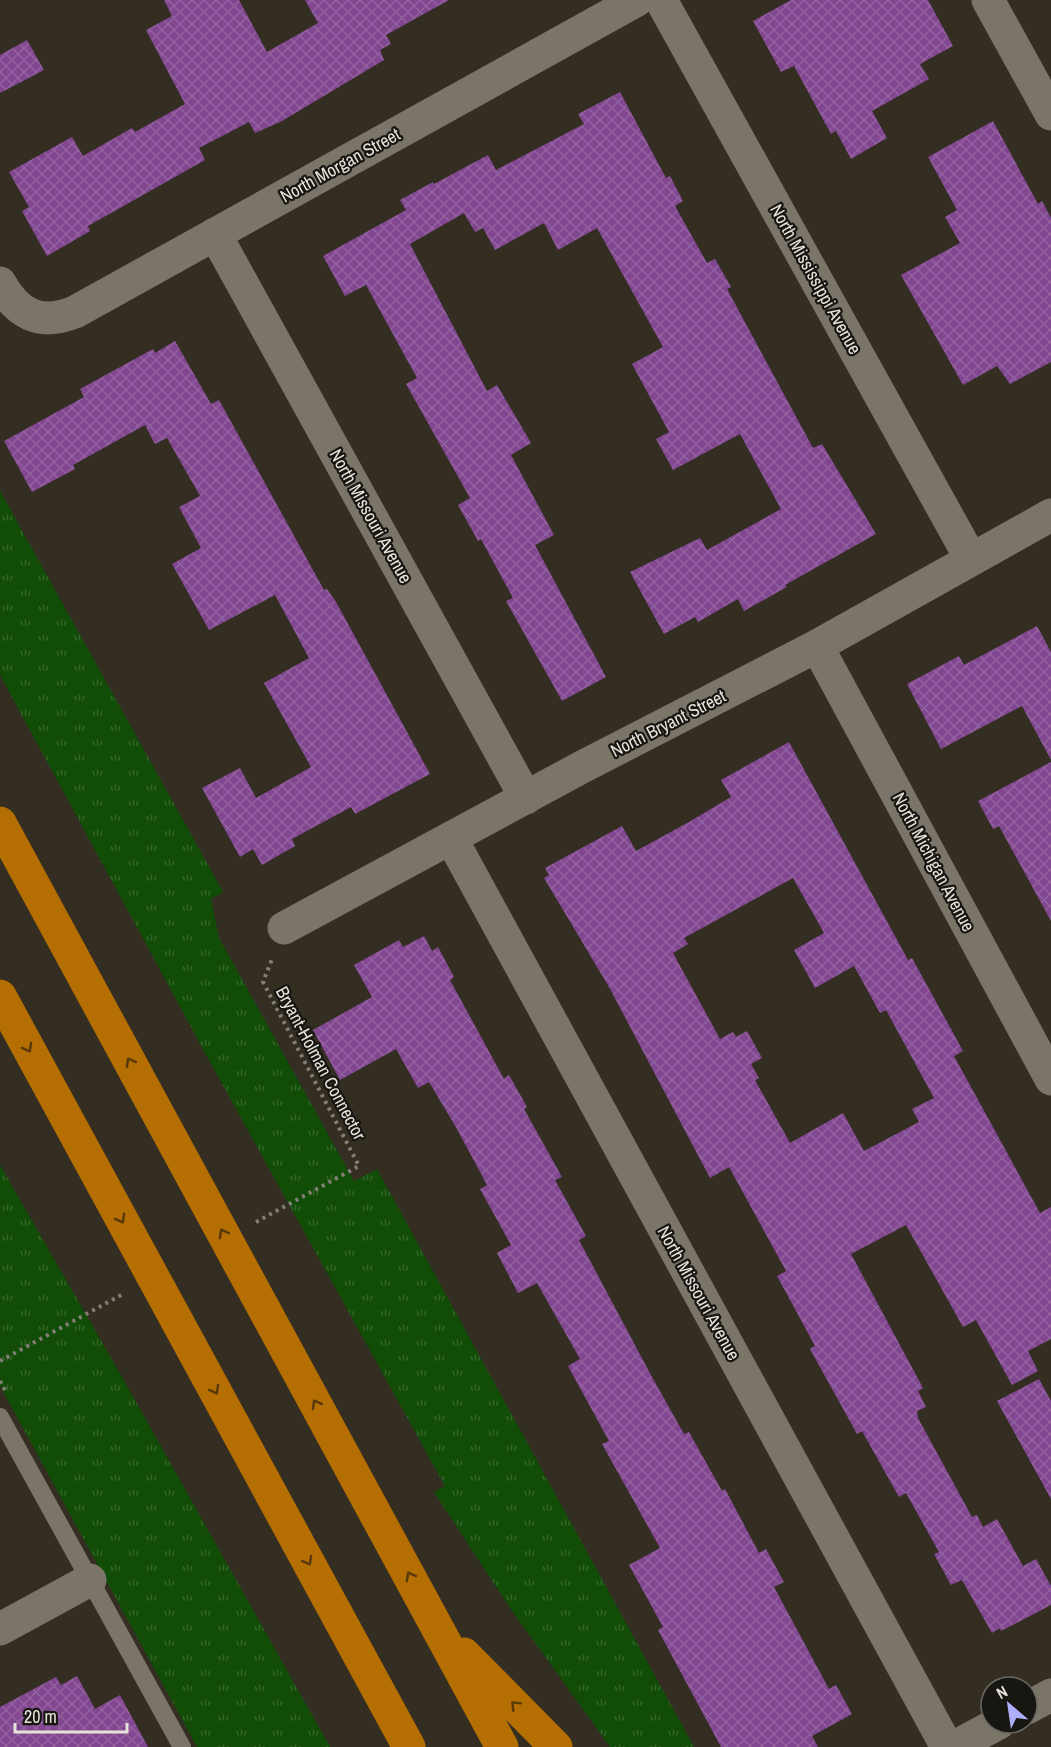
<svg xmlns="http://www.w3.org/2000/svg" width="1051" height="1747" font-family="'Archivo Narrow',sans-serif">
  <defs>
    <pattern id="grass-tufts" width="24" height="20" patternUnits="userSpaceOnUse" patternTransform="scale(1.5)"><rect width="24" height="20" fill="#114d07"/><path d="M3 7l-1-3M5 7V3M7 7l1-3M15 17l-1-3M17 17v-4M19 17l1-3" fill="none" stroke="#34662b"/></pattern>
    <pattern id="building-cross-hatch" width="8" height="8" patternUnits="userSpaceOnUse" patternTransform="scale(1.5)"><rect width="8" height="8" fill="#824791"/><path d="M0 0l8 8M0 8l8-8" fill="none" stroke="#9461a0"/></pattern>
  </defs>
  <rect width="100%" height="100%" fill="#332d22"/>
  <!-- grass -->
  <path fill="url(#grass-tufts)" d="M0,491L223,892L211,899L219,938L354,1181L377,1169L694,1747H610L510,1608L434,1492L445,1486L210,1062L0,675Z
    M0,1165L122,1377L330,1747H197L0,1386Z"/>
  <!-- building -->
  <path fill="url(#building-cross-hatch)" fill-rule="evenodd" d="M164,0H239L267,52L318,23L305,0H449L386,35L391,44L380,50L384,60L282,121L255,133L249,122L199,148L205,160L88,226L90,231L47,256L22,211L29,207L9,172L72,137L83,156L132,128L135,132L185,104L146,30L172,16Z
    M791,0H928L953,46L920,64L929,79L872,111L887,138L851,159L836,131L831,134L794,66L781,72L753,21Z
    M27,40L44,70L0,93V55Z
    M620,92L666,178L670,176L683,201L675,206L707,263L715,259L731,287L727,289L813,448L822,444L876,534L785,585L787,587L744,611L738,599L698,622L695,617L664,634L630,572L700,538L707,550L781,509L740,434L673,470L656,439L669,432L632,364L663,347L597,228L558,250L544,223L495,250L483,228L475,232L464,213L410,244L487,391L497,385L531,443L511,455L554,535L535,545L606,677L562,701L506,601L513,598L481,539L478,541L458,505L470,498L406,384L417,378L366,285L345,296L323,256L406,210L400,200L433,182L434,184L488,155L496,170L584,124L578,114Z
    M993,121L1038,204L1042,201L1051,218V362L1010,384L997,366L963,385L901,275L960,243L945,217L957,210L928,157Z
    M175,341L211,404L219,400L324,590L327,589L336,602L430,774L355,814L351,807L292,839L295,846L262,865L253,849L240,857L202,788L240,768L256,798L311,767L264,683L309,658L275,595L209,630L172,564L201,548L179,507L200,496L167,438L155,444L145,425L73,465L75,469L32,492L4,441L84,397L80,389L153,349L155,353Z
    M1037,626L1051,652V760L1022,706L941,749L907,684L959,656L964,665Z
    M789,742L908,960L912,958L963,1051L954,1056L1040,1213L1051,1207V1339L1028,1351L1038,1371L1012,1385L976,1320L963,1327L906,1225L851,1254L923,1388L918,1391L926,1407L917,1411L918,1418L972,1517L977,1515L983,1527L997,1519L1023,1566L1036,1559L1051,1586V1605L1001,1631L1000,1628L992,1633L962,1580L951,1585L934,1554L939,1552L906,1493L899,1497L862,1431L857,1434L810,1349L815,1346L777,1276L786,1271L729,1167L710,1178L609,987L544,878L549,875L545,868L622,826L636,851L689,822L731,797L721,780ZM793,878L824,933L794,950L815,988L854,966L880,1013L886,1010L934,1098L912,1109L919,1122L864,1151L843,1113L790,1143L755,1080L759,1078L751,1064L762,1058L747,1031L736,1037L733,1032L720,1039L673,953L688,944L684,938Z
    M1051,762V921L999,826L993,829L978,801Z
    M424,936L432,951L438,947L454,977L450,980L504,1079L509,1075L527,1107L524,1109L562,1177L555,1180L586,1236L579,1240L652,1377L684,1434L689,1432L722,1491L725,1489L759,1553L766,1549L784,1582L774,1587L829,1689L836,1685L852,1714L812,1736L818,1747H721L658,1630L663,1627L629,1565L660,1548L602,1444L609,1441L568,1366L580,1359L537,1283L518,1293L497,1253L511,1245L480,1189L487,1185L457,1129L429,1082L418,1088L396,1049L340,1080L313,1030L372,997L354,965L399,940L403,947Z
    M1039,1379L1051,1401V1499L997,1401Z
    M77,1676L95,1709L120,1695L148,1747H0V1707L56,1677L61,1685Z"/>
  <g fill="none" stroke-linecap="round" stroke-linejoin="round">
    <!-- path -->
    <path stroke="#837f76" stroke-width="4" stroke-dasharray="3 4.5" stroke-linecap="butt" d="M256,1222L359,1166L263,982L272,959
      M0,1361L123,1294
      M0,1381L5,1390"/>
    <!-- service -->
    <path stroke="#7b7468" stroke-width="18" d="M0,1417L182,1747"/>
    <!-- minor -->
    <path stroke="#7b7468" stroke-width="33" d="M661,0L971,559
      M988,0L1051,114
      M215,234L526,798
      M0,283C18,315 40,326 75,312L637,0
      M817,646L1051,1079
      M451,838L947,1747
      M284,928L582,767L817,646L1051,515
      M0,1629L90,1580
      M1027,1708L1051,1695
      M954,1747L999,1723"/>
    <!-- motorway -->
    <path stroke="#b56e02" stroke-width="33" d="M0,823L502,1747
      M0,996L409,1747
      M464,1654L556,1747"/>
  </g>
  <!-- one-way arrows -->
  <defs><path id="oneway-chevron" d="M-2-3.5L2.5 0L-2 3.5" fill="none" stroke-width="1.6" stroke-linecap="round" stroke-linejoin="round" transform="scale(1.5)"/></defs>
  <g stroke="#57390b">
    <use href="#oneway-chevron" transform="translate(28 1048) rotate(61)"/>
    <use href="#oneway-chevron" transform="translate(130 1062) rotate(-119)"/>
    <use href="#oneway-chevron" transform="translate(121 1219) rotate(61)"/>
    <use href="#oneway-chevron" transform="translate(223 1233) rotate(-119)"/>
    <use href="#oneway-chevron" transform="translate(215 1390) rotate(61)"/>
    <use href="#oneway-chevron" transform="translate(316 1404) rotate(-119)"/>
    <use href="#oneway-chevron" transform="translate(308 1561) rotate(61)"/>
    <use href="#oneway-chevron" transform="translate(410 1576) rotate(-119)"/>
    <use href="#oneway-chevron" transform="translate(515 1705) rotate(-135)"/>
  </g>
  <g text-anchor="middle" dominant-baseline="central" stroke-width="4.5" stroke-linejoin="round" paint-order="stroke">
    <!-- street labels -->
    <g font-size="18" fill="#e6e3dc" stroke="#181611">
      <text transform="translate(340 165) rotate(-29)">North Morgan Street</text>
      <text transform="translate(816 279) rotate(61)">North Mississippi Avenue</text>
      <text transform="translate(371 516) rotate(61)">North Missouri Avenue</text>
      <text transform="translate(668 723) rotate(-27)">North Bryant Street</text>
      <text transform="translate(934 862) rotate(62)">North Michigan Avenue</text>
      <text transform="translate(321 1063) rotate(62)">Bryant-Holman Connector</text>
      <text transform="translate(699 1293) rotate(61)">North Missouri Avenue</text>
    </g>
  </g>
  <!-- north arrow -->
  <g transform="translate(1009 1705) rotate(331)"><circle r="28" fill="#181611" stroke="#6a6862" stroke-width="1.5"/>
  <path d="M0-4.5L10 22L0 15L-10 22Z" fill="#afaefa"/>
  <text y="-9" font-size="16" font-weight="bold" text-anchor="middle" fill="#e6e3dc">N</text>
  </g>
  <!-- scale -->
  <path d="M15 1723v9h112v-9" fill="none" stroke="#e6e3dc" stroke-width="3"/>
  <text x="24" y="1723" font-size="18" fill="#e6e3dc" stroke="#181611" stroke-width="4.5" paint-order="stroke">20 m</text>
</svg>
